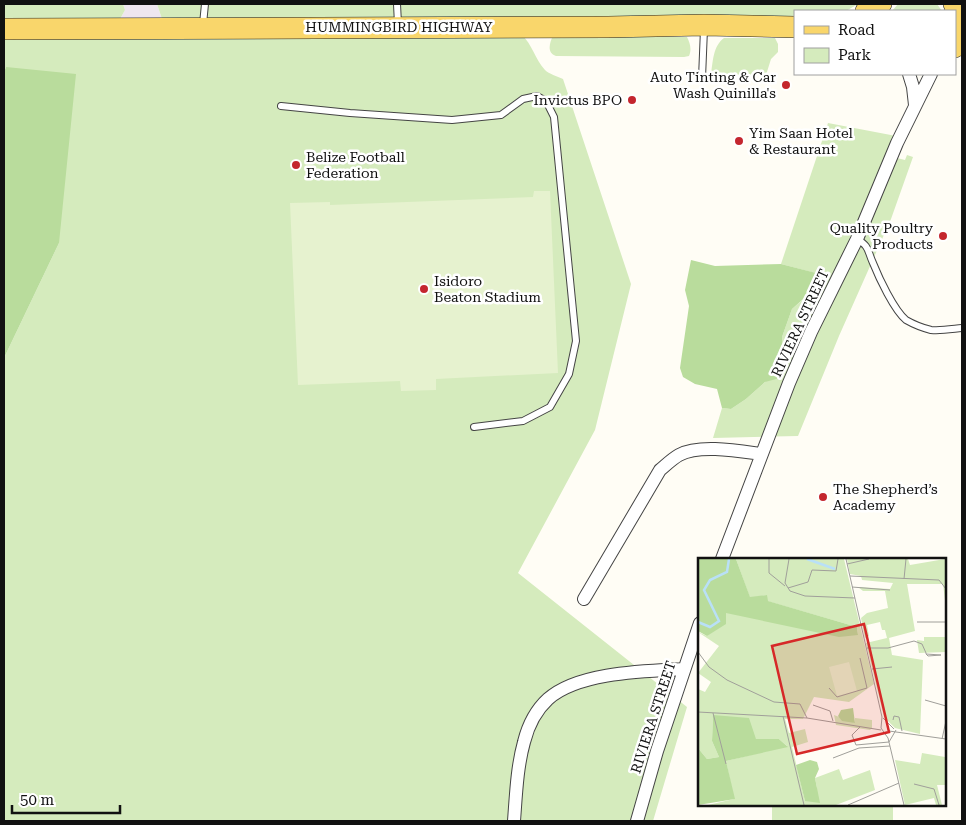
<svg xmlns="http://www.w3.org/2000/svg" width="966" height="825" font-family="'Roboto Serif',serif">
  <rect width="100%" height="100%" fill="#fffdf5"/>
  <!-- industrial -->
  <path fill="#eee6ef" d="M123,4H157L162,19H120L125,10Z"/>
  <!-- green -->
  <path fill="#d5ebbd" d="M4,4H123L125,10L120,19L4,20Z
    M157,4H858L846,11H795V18L162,19Z
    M898,4H937L942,11H892Z
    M522,35C532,44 535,59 545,70C549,74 557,76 563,79L631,284L595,430L518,573L687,707L653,821H4V358L59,243L6,67L4,72V38Z
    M553,35L687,37C690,43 692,49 689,56L684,57L556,56C546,52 550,43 553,35Z
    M724,38H775L778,44V52L771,59L766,75L711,74C713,61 713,46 724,38Z
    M828,123L896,136L889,156L905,160L907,155L913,157L891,219L839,336L798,436L713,438L722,408L731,409L746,399L783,366L782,337L792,309L807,296L819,274L781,264Z
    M772,804H893V821H772Z"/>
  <!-- forest -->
  <path fill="#b9dc9c" d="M6,67L76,74L59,243L4,358V72Z
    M691,260L715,266L781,264L820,274V284L792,309L782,337L783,366L780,378L765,382L746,399L731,409L722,408L717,389L695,384L683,377L680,368L689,306L685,290Z"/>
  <!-- pitch -->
  <path fill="#e6f2cf" d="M534,191H550L558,373L436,379V390L401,391L400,381L298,385L290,203L330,202V205L533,197Z"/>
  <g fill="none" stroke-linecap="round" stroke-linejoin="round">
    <defs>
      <path id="service" d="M397,4L398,24
        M203,24L205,4
        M702,78L704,29
        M281,106L350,113L452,120L501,115L523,99L537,96L546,101L554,117L576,341L569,374L550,407L523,421L474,427
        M857,239C870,247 867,250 873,263C879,278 894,310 906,320C913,324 923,328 931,330C941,331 952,329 962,328"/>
      <path id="minor" d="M909,74L913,87L915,105
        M722,559L789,383L811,332L857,239L897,143L931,74
        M584,599L660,470C666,465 672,459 679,455C699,444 739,451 761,454
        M514,821C516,795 517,767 524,742C528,726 536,710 548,699C578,672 645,671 684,669
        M637,821L657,751L700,623"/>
      <path id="primary" d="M954,4C962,19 962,32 955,47
        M866,11L881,4
        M4,29L608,27L704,25L795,27"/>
    </defs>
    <!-- service casing -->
    <use href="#service" stroke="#444" stroke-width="8"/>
    <!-- minor casing -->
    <use href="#minor" stroke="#444" stroke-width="14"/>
    <!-- primary casing -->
    <use href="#primary" stroke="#222" stroke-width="22"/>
    <!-- service -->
    <use href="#service" stroke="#fff" stroke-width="6"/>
    <!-- minor -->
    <use href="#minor" stroke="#fff" stroke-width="12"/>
    <!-- primary -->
    <use href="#primary" stroke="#f9d66b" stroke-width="21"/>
  </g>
  <!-- markers -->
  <g fill="#c4262e" stroke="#fff" stroke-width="2">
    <circle cx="786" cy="85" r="5"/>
    <circle cx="632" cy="100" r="5"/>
    <circle cx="739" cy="141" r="5"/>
    <circle cx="296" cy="165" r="5"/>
    <circle cx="943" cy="236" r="5"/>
    <circle cx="424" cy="289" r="5"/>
    <circle cx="823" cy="497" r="5"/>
  </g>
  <g text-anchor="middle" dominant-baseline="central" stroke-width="5" stroke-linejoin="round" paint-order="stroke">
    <!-- street labels -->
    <g font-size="14" fill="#111" stroke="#fff">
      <text x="399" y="27">HUMMINGBIRD HIGHWAY</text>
      <text transform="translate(800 323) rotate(-65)">RIVIERA STREET</text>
      <text transform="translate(653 717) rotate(-72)">RIVIERA STREET</text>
    </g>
    <!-- poi labels -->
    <g font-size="14" fill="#111" stroke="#fff" text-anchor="start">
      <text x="776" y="77" text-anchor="end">Auto Tinting &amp; Car<tspan x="776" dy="16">Wash Quinilla's</tspan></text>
      <text x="622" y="100" text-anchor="end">Invictus BPO</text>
      <text x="749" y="133">Yim Saan Hotel<tspan x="749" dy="16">&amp; Restaurant</tspan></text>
      <text x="306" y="157">Belize Football<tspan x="306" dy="16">Federation</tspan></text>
      <text x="933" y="228" text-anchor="end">Quality Poultry<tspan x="933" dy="16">Products</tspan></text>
      <text x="434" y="281">Isidoro<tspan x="434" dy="16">Beaton Stadium</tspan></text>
      <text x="833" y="489">The Shepherd’s<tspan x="833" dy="16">Academy</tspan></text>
    </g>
  </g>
  <!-- overview -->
  <g transform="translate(698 558)">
    <rect width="248" height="248" fill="#fffdf5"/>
    <path d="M38,1H146L176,126L151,144L116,139L105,161H87L91,175L107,171L110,184L94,189L107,243L119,230L117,220L141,211L145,222L172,212L177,232L138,247H10L36,241L28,203L89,188L81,181H58L15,158L14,183L21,199L9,201L0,190V131L7,134L13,124L0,115L21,88L0,74L9,78L27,54L160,76L159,69L69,43L68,37L52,40ZM149,1H210L212,7L247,1V42L245,26H209L217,73L191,80L194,97L225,102L222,176L197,170L186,159L168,85L189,80L187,72H184L182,64L169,67L171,78L167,80L163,60L169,55L190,50L187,33H165L160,29L192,31L195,25L164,22L163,18L152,16ZM226,79H247V94L221,95L219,82L226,83ZM136,157L157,165V160L174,162V170L172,172L138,167ZM224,195L247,199V227H239L244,247H238L236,240L207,247L197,202L222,206Z" fill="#d5ebbd"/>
    <path d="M0,1H38L52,39L69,37L70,43L159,69L160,77L141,79L28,55V66L9,78L0,73ZM155,150L157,165L144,163L140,158L143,152ZM15,157L51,160L58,181H81L90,189L28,203L37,241L0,247V190L9,201L21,199L14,183ZM112,202L119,204L121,211L117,220L122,245L107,243L98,207Z" fill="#b9dc9c"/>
    <path d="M151,104L159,133L139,138L131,109Z" fill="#e6f2cf"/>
    <path fill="none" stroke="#b9e0f7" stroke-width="2.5" d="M109,1L137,11M0,64L12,69L21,63L6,32L12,22L29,14L31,1"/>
    <path fill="none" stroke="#a09f9a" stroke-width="1" d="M71,1V15L87,28M91,1L87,25L92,33L107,38L157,40M148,1L184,159L183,170L190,180L206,247M149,6L171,1M152,18L241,22L248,31M206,21L208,1M154,29L192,32M90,30L110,24L114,12L138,13L140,1M219,64H248M169,90H190L216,83L224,86L228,95V96L230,98L243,97L228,96M0,94L11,109L29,122L76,144L102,146L109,160M174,111L194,109M131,130L139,139L169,130L162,100M227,142L248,148M115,147L132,153L135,163M0,154L109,160L183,172M15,155L28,206M85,158L106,247M185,160L196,171M195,162L196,158L201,159L204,173M162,169L154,177L158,187L191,184L198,172M191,173L248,181M244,181L248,163M135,200L161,190L192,188M216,226L236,231L241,247M150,247L201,225"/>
    <path fill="#d62828" fill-opacity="0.15" stroke="#d62828" stroke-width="2.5" d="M166,66L191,174L99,196L74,88Z"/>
    <rect width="248" height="248" fill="none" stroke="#111" stroke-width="2.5"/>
  </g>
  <!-- border -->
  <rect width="966" height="825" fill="none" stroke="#111111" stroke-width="10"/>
  <!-- legend -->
  <rect x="794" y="10" width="162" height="65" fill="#ffffff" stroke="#a0a0a0"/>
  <rect x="804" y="26" width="25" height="8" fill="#f9d66b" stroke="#a0a0a0"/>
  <text x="838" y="35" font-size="15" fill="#111111">Road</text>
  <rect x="804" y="48" width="25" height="15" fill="#d5ebbd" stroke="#a0a0a0"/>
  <text x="838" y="60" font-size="15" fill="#111111">Park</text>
  <!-- scale -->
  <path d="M12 805v8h108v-8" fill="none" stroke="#111111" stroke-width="2.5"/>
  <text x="20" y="805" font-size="15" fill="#111111" stroke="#ffffff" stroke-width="4" paint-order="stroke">50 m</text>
</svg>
